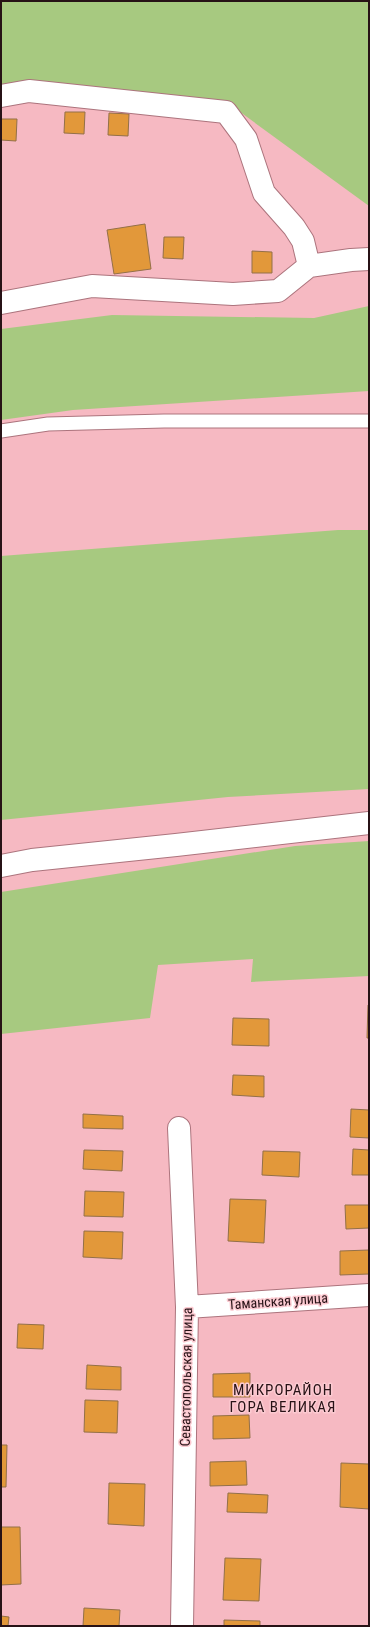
<svg xmlns="http://www.w3.org/2000/svg" width="370" height="1627" font-family="'Roboto Condensed',sans-serif">
  <rect width="100%" height="100%" fill="#f6b9c2"/>
  <!-- green -->
  <path fill="#a7c980" d="M1,1H369V206L225,101L1,98Z
    M369,306V391L73,410L1,420V329L112,315L314,318Z
    M338,530H369V789L228,797L1,820V556Z
    M369,841V976L251,982L253,959L158,965L150,1018L1,1034V892L295,846Z"/>
  <!-- building -->
  <path fill="#e2983a" stroke="#937048" d="M65,112H85L84,134L64,133Z
    M109,113L129,114L128,136L108,135Z
    M1,119H17L16,141L1,140Z
    M145,224L151,269L114,274L107,230Z
    M164,237H184L183,259L163,258Z
    M252,251L272,252V273H252Z
    M368,1005H369V1038H367Z
    M233,1018L269,1019V1046L232,1045Z
    M233,1075L264,1076V1097L232,1095Z
    M351,1109L369,1110V1138L350,1137Z
    M83,1114L123,1116V1129L83,1128Z
    M353,1149L369,1150V1175H352Z
    M84,1150L123,1151L122,1171L83,1169Z
    M263,1151L300,1152L299,1177L262,1175Z
    M85,1191L124,1192L123,1217L84,1216Z
    M230,1199L266,1200L264,1243L228,1241Z
    M345,1205H369V1228L346,1229Z
    M84,1231L123,1232L122,1259L83,1257Z
    M369,1250V1274L340,1275V1251Z
    M18,1324L44,1325L43,1349L17,1348Z
    M87,1365L121,1367V1390L86,1389Z
    M250,1373V1397H213V1374Z
    M85,1400L118,1401L117,1433L84,1432Z
    M249,1415L250,1438L213,1439V1416Z
    M1,1445H7L6,1487H1Z
    M246,1461L247,1485L210,1486V1462Z
    M341,1463L369,1464V1509L340,1507Z
    M109,1483L145,1484L144,1526L108,1524Z
    M228,1493L268,1495L267,1513L227,1512Z
    M1,1527H20L21,1584L1,1585Z
    M225,1558L261,1559L259,1601L223,1600Z
    M84,1608L120,1610L119,1626H83Z
    M1,1616L9,1617L8,1626H1Z
    M224,1620L260,1621V1626H224Z"/>
  <g fill="none" stroke-linecap="round" stroke-linejoin="round">
    <defs>
      <path id="service" d="M1,431L48,424L164,421H369"/>
      <path id="minor" d="M1,96L29,91L226,112L246,139L264,193L294,227L303,241L309,266
        M1,303L92,286L233,294L278,291L309,266L351,260L369,259
        M179,1128L187,1307L182,1626
        M187,1307L369,1295"/>
      <path id="secondary" d="M1,866L32,860L176,845L369,823"/>
    </defs>
    <!-- service casing -->
    <use href="#service" stroke="#ac747d" stroke-width="15"/>
    <!-- minor casing -->
    <use href="#minor" stroke="#ac747d" stroke-width="24"/>
    <!-- secondary casing -->
    <use href="#secondary" stroke="#ac747d" stroke-width="24"/>
    <!-- service -->
    <use href="#service" stroke="#fff" stroke-width="13"/>
    <!-- minor -->
    <use href="#minor" stroke="#fff" stroke-width="22"/>
    <!-- secondary -->
    <use href="#secondary" stroke="#fff" stroke-width="22"/>
  </g>
  <g text-anchor="middle" dominant-baseline="central" stroke-width="3" stroke-linejoin="round" paint-order="stroke">
    <!-- street labels -->
    <g font-size="14" fill="#271216" stroke="#fccad1">
      <text transform="translate(278 1301) rotate(-4)">Таманская улица</text>
      <text transform="translate(186 1377) rotate(-89)">Севастопольская улица</text>
    </g>
    <!-- neighbourhood labels -->
    <g font-size="15" letter-spacing="1" fill="#271216" stroke="#fccad1">
      <text x="283" y="1390">МИКРОРАЙОН<tspan x="283" dy="17">ГОРА ВЕЛИКАЯ</tspan></text>
    </g>
  </g>
  <!-- border -->
  <rect width="370" height="1627" fill="none" stroke="#271216" stroke-width="4"/>
</svg>
